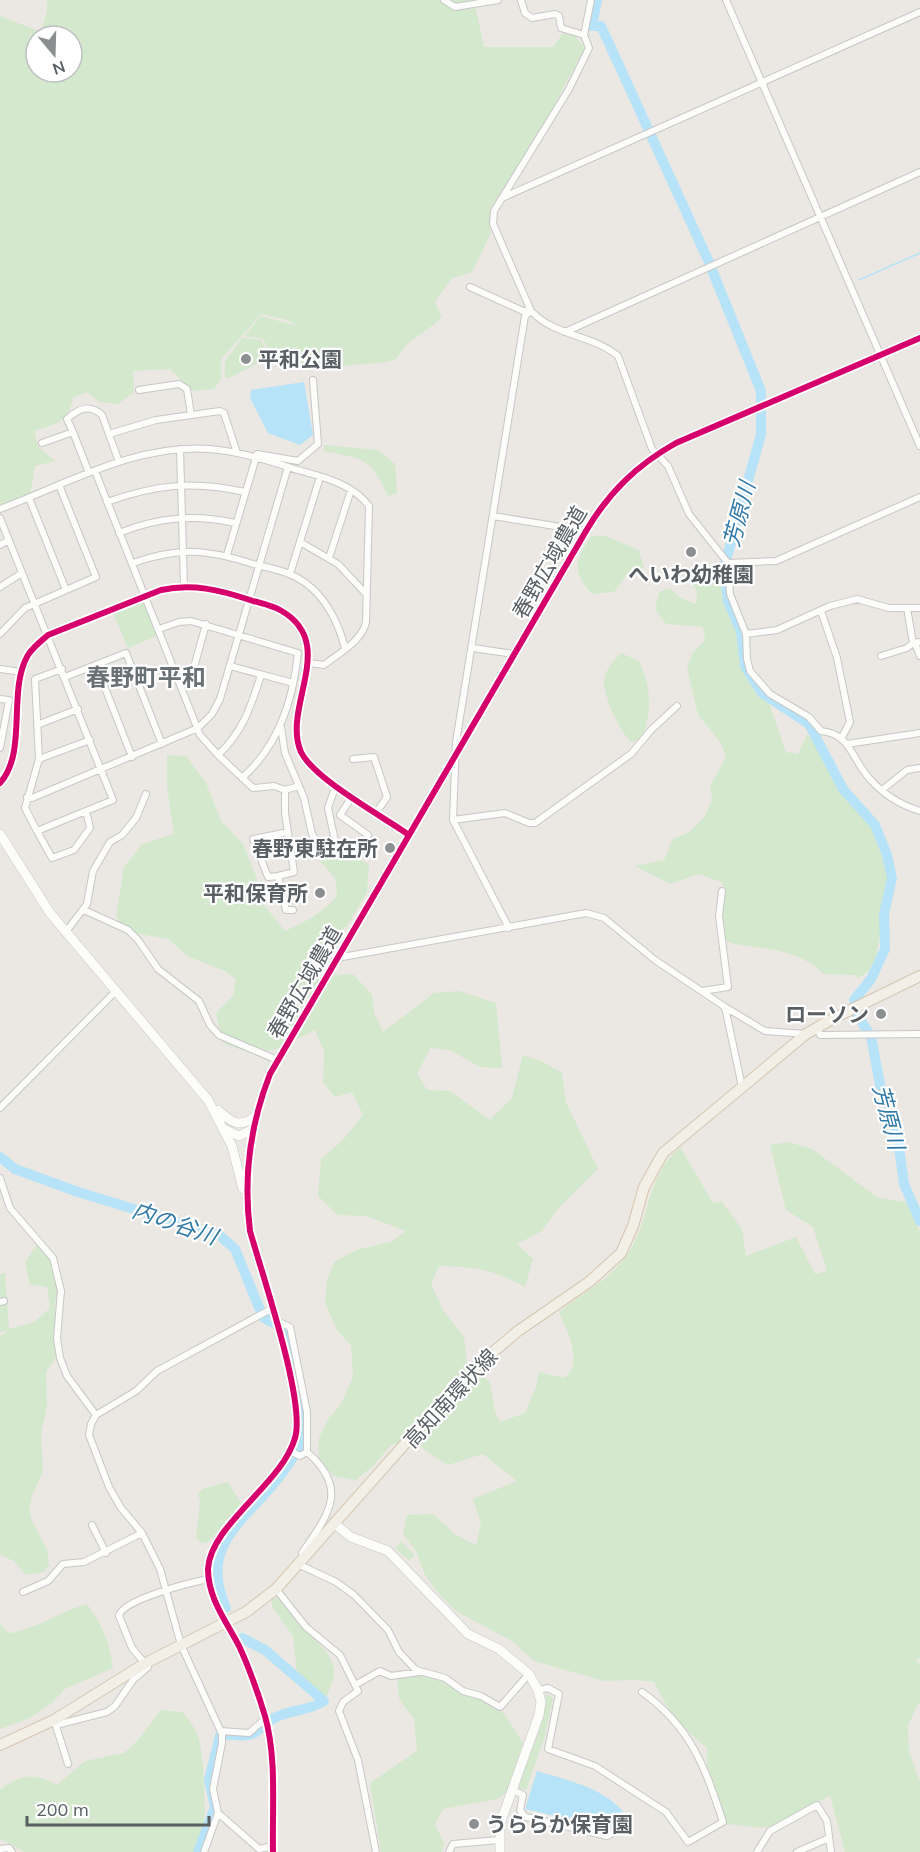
<svg xmlns="http://www.w3.org/2000/svg" width="920" height="1852" font-family="Mulish,'Noto Sans JP',sans-serif">
  <rect width="100%" height="100%" fill="#ebe8e4"/>
  <!-- green -->
  <path fill="#d3e8cd" fill-rule="evenodd" d="M47,0H474L484,47H553L563,33L574,35L585,48L549,115L490,210L491,233L472,272L452,278L435,302L442,318L405,346L396,359L387,362L340,366L337,361L309,371L273,358L263,339L244,336L261,316L297,326L287,320L261,314L221,359V379L214,389L192,391L170,369L133,371L134,392L118,404L99,402L87,392L73,398C68,424 56,423 34,431L38,446L55,461L35,466L30,495L0,506V16L41,32L47,11ZM36,36H72V72H36Z
    M242,338L261,340L270,357L229,378H225V361Z
    M324,445L378,450L395,464L397,493L388,496C369,456 364,459 323,451Z
    M591,536H605L639,550L644,568L625,577L614,592L592,594C571,570 575,561 591,536Z
    M697,565H712L719,574L723,593L737,629L745,673L756,694L769,703L786,752L798,754L807,735L816,740L850,796L865,808L883,838L889,861V885L874,968L858,978L856,975L824,974C804,955 781,950 754,947C742,945 734,945 723,939L721,915L726,890L721,882L699,874L670,884L635,866L664,860L673,839L689,832L705,816L712,800L710,786L726,757L721,743L698,715L687,667L693,652L705,640L703,627L666,624L655,609L659,592L670,588L679,597L696,604L697,592L690,577Z
    M145,600L159,635L128,648L113,613Z
    M621,653L639,661C652,689 652,709 642,738L632,742C621,735 602,693 604,680C606,668 613,662 621,653Z
    M167,755L186,756L206,783L221,821L243,844L256,876L263,904L285,931C305,922 323,913 337,896L335,878L319,860L325,849L345,851L369,864L367,892L347,926L321,944L303,964L319,976L353,974L372,995L374,1013L383,1032L434,993L459,991L496,1003L502,1068L480,1067L450,1050L431,1048L417,1073L427,1090L450,1091L490,1120L512,1098L523,1055L541,1061L562,1073L566,1102L598,1169L556,1211L542,1231L517,1244L533,1259L525,1287C491,1269 478,1267 439,1266L431,1284L443,1310L464,1337L467,1363L490,1382L495,1411L500,1422L525,1413L536,1387L539,1372L564,1378C585,1363 566,1329 559,1312C581,1294 611,1279 627,1255C652,1219 643,1181 680,1147L713,1203L721,1201L742,1229L746,1256L796,1237L815,1274L827,1271L813,1227L786,1210L770,1145L788,1142L812,1149L878,1198L906,1202L920,1232V1658L916,1660L920,1665V1701L908,1725L909,1752L920,1782V1852H845L830,1795C811,1808 788,1824 765,1827C752,1829 740,1823 727,1825L707,1764V1748C683,1729 667,1710 654,1682L636,1680L604,1681L534,1661L512,1641L456,1611L440,1595L425,1575L416,1551L403,1534L407,1515L433,1514L456,1535L476,1545L481,1523L473,1499L517,1481L483,1454L448,1465L427,1452L413,1439L391,1445L374,1465L356,1480L334,1476L318,1459L319,1438L328,1419L341,1404L353,1377L351,1345L337,1330L325,1303L327,1280L334,1262L359,1249L391,1242L406,1231L366,1216L338,1215L318,1196L321,1159L343,1140L363,1115L352,1092L335,1097L323,1082L324,1051L315,1030L277,1049L252,1054L223,1043L216,1013L233,996L236,979L225,971L189,957L168,939L123,931L116,915L124,867L142,844L174,834L167,786Z
    M38,1243L54,1259L58,1288L55,1304L56,1357L46,1372L47,1406L41,1433L43,1472L32,1495L29,1509L32,1521L47,1549L49,1566L44,1572L26,1575L14,1561L0,1555V1336L8,1331L0,1332V1274L5,1273L9,1329L34,1322L50,1308L47,1287L30,1284L25,1262Z
    M228,1482L242,1505L207,1543L200,1542L196,1538L200,1502L198,1493L204,1488Z
    M401,1542L415,1555L409,1561L395,1548Z
    M280,1597C288,1604 289,1612 295,1619C308,1635 331,1649 334,1670C335,1679 327,1692 326,1701L297,1674L293,1636L272,1607V1599Z
    M87,1604C102,1623 110,1644 113,1668L65,1689L52,1703L30,1718L0,1729V1624L8,1633C33,1631 61,1611 87,1604Z
    M414,1673L437,1678L464,1694L491,1702L505,1715L523,1743L507,1792L497,1799L443,1809L435,1824L444,1843L442,1852H381L370,1783L417,1751L414,1719L399,1699L397,1676Z
    M547,1693L553,1698L544,1739L526,1790L517,1788L539,1731Z
    M161,1710L182,1712C190,1721 196,1728 199,1740C204,1755 207,1825 202,1839C201,1844 197,1848 195,1852H25L0,1839V1790C21,1773 35,1773 57,1785L85,1761L124,1753L137,1741Z"/>
  <!-- water -->
  <path fill="#b6e3f7" d="M304,382L313,435L300,445L268,433L250,398L251,390Z
    M537,1771C566,1780 605,1788 624,1813C616,1827 611,1831 594,1828L593,1825L525,1809Z"/>
  <g fill="none" stroke-linecap="round" stroke-linejoin="round">
    <!-- stream -->
    <path stroke="#b6e3f7" stroke-width="1.5" d="M859,280L920,253"/>
    <!-- river -->
    <path stroke="#b6e3f7" stroke-width="10" d="M597,0L592,26H601L708,260L761,391V434L724,568L728,601L741,631L745,666L762,693L809,724L843,789L875,825L887,855L892,878L884,914L885,949L871,979L854,1000L855,1005
      M857,1015L871,1036L880,1085L896,1125L904,1184L920,1221
      M0,1157L15,1169L78,1192L219,1235L235,1249L263,1317C270,1323 280,1324 286,1330C291,1336 292,1368 295,1379C301,1399 307,1421 301,1442C298,1451 291,1461 285,1469C251,1519 196,1540 226,1608
      M242,1638L265,1650L324,1701C308,1712 287,1709 271,1720
      M198,1852L215,1807L209,1780L220,1736C240,1731 246,1744 265,1724"/>
    <defs>
      <path id="street" d="M444,0L455,7L498,0
        M521,0L525,13L532,18L555,14L559,16L561,28L584,35L589,48L569,89L494,211L493,224L531,311C554,336 593,335 618,356L652,449L668,466L689,514L728,563L776,561L920,497
        M726,0L920,446
        M584,35L591,0
        M502,198L920,12
        M470,287L523,311H530
        M565,332L920,172
        M139,390L179,384L187,389L191,415
        M73,432L67,419C79,408 90,404 102,415L119,462
        M109,434L156,420L220,411L224,413L237,453
        M42,443L73,432L89,473
        M180,449L184,586
        M95,471L200,735L218,755L253,788L274,786L285,790
        M29,498L66,590
        M107,502C157,484 193,481 245,492
        M0,509C67,484 135,444 209,449C239,451 269,461 298,470C323,477 353,484 369,506L366,622C363,640 338,654 324,665L309,663
        M493,516L586,531
        M0,518L113,800L86,811L90,828L74,850L52,858L37,831
        M119,533C159,517 194,514 235,523
        M300,542L338,564L367,595
        M0,545L9,540
        M227,555L257,454L298,461L318,444L313,380
        M329,558L351,490
        M133,563C179,547 207,549 253,564C265,567 278,569 289,574C320,586 337,617 345,648
        M728,563L730,594L746,634L747,659L750,671L770,694L809,717L821,731C851,734 851,758 869,778C883,794 900,805 920,811
        M290,574L320,477
        M0,587L22,573
        M907,608L913,643L920,642
        M821,611L837,658L850,722L842,737
        M159,629L179,622L191,621L298,653C293,700 279,745 242,778
        M0,634L25,608L96,577L59,485
        M746,634L777,630L830,606L857,599L889,608H920
        M915,643L920,656
        M473,648L514,654
        M881,656L907,648L913,643
        M96,665L132,757
        M230,666L293,683
        M0,669L22,672
        M62,669L35,679L39,759L25,808L37,831L86,811
        M65,677L126,653L162,744
        M181,685L191,678L206,624
        M0,699L9,700L0,748
        M37,725L78,709
        M281,727L285,753L304,798L312,834L316,840L326,846L335,841L328,808L336,785
        M847,744L920,733
        M218,755C243,732 251,706 261,675
        M39,759L90,740
        M353,759L374,757L387,797L376,813
        M882,790L907,770L920,768
        M27,797L32,798L198,728L212,714L220,699L288,467
        M352,797L340,815L368,835
        M453,820L505,813L529,823H535L631,754L651,730L677,706
        M288,832L253,839L268,877L278,876L286,910H293
        M278,876L294,872L285,813V790L299,786
        M84,910L128,930L138,940L158,969L199,1001L210,1025L219,1035L277,1060
        M509,928L453,820L456,742L525,316L531,311
        M65,933L87,904L93,871L110,842L122,835L136,818L146,794
        M337,958L586,913L604,918L655,960L725,1007L742,1087
        M702,991L728,987L719,916L722,891
        M725,1007L765,1031L806,1034
        M817,1027L820,1035L920,1034
        M0,1108L116,991
        M0,1178L10,1208L53,1258L61,1291L57,1338L60,1358L67,1376L96,1415
        M0,1302L4,1301
        M275,1320L290,1327L307,1412V1452L300,1456L290,1451
        M92,1525L106,1553
        M302,1553C328,1515 350,1489 307,1452
        M298,1564L336,1582L354,1595L388,1630L399,1652L416,1670L445,1678L463,1691L481,1696L500,1707L529,1674
        M276,1589L306,1627L340,1655L358,1691L343,1702L339,1711L358,1760L376,1852
        M23,1592L48,1581L63,1564L84,1562L142,1533
        M355,1685L380,1671L391,1676L420,1672
        M538,1690L548,1688L559,1694L548,1749L595,1766L666,1812L688,1842L723,1822C705,1767 691,1727 642,1692
        M55,1723L68,1764
        M56,1725L107,1712L115,1706L133,1680L148,1667L132,1648L119,1616C121,1600 192,1582 209,1579
        M221,1731L249,1733L266,1718
        M511,1789L523,1795L520,1810L525,1817L531,1818L607,1836L615,1832L629,1817
        M218,1813L259,1849L273,1846
        M557,1820L591,1826
        M0,1849L9,1848L12,1852
        M204,1852L218,1813L213,1789L222,1743V1734L181,1645L160,1569L142,1533L121,1508L109,1487L89,1435L91,1424L96,1415L136,1391L157,1371L271,1309
        M449,1852L453,1844L499,1840
        M757,1852L770,1831L817,1805L827,1821L831,1852
        M797,1852L829,1838"/>
      <path id="secondary" d="M0,783C28,752 7,690 28,655C33,647 41,641 48,635L161,590C192,583 220,590 250,600C259,603 271,605 280,610C340,643 281,707 301,752C314,779 382,816 409,835
        M0,834L50,913L208,1100L232,1146L243,1189
        M218,1110C232,1123 239,1128 255,1117
        M226,1130L239,1136L253,1129
        M335,1524L351,1537L388,1551L468,1634L499,1649L529,1674L538,1690L541,1702L539,1715L500,1824V1852
        M273,1852C272,1809 277,1758 265,1716C258,1693 250,1670 240,1648C227,1622 208,1599 208,1569C210,1525 282,1484 295,1438C306,1402 262,1274 250,1231C243,1176 250,1125 270,1074L586,531C609,492 637,465 676,443L920,338"/>
      <path id="primary" d="M0,1745L54,1720L144,1664L246,1612L276,1589L466,1375L518,1331L589,1282L621,1253L633,1226L644,1187L663,1153L806,1034L834,1018L920,976"/>
    </defs>
    <!-- street casing -->
    <use href="#street" stroke="#c7c7c7" stroke-width="8"/>
    <!-- secondary casing -->
    <use href="#secondary" stroke="#c7c7c7" stroke-width="10"/>
    <!-- primary casing -->
    <use href="#primary" stroke="#d5c6b0" stroke-width="12"/>
    <!-- street -->
    <use href="#street" stroke="#fcfcfb" stroke-width="6"/>
    <!-- secondary -->
    <use href="#secondary" stroke="#fcfcfb" stroke-width="9"/>
    <!-- primary -->
    <use href="#primary" stroke="#f2efe7" stroke-width="10"/>
    <defs>
      <path id="cycleway" d="M0,783C28,752 7,690 28,655C33,647 41,641 48,635L161,590C192,583 220,590 250,600C259,603 271,605 280,610C340,643 281,707 301,752C314,779 382,816 409,835
        M273,1852C272,1809 277,1758 265,1716C258,1693 250,1670 240,1648C227,1622 208,1599 208,1569C210,1525 282,1484 295,1438C306,1402 262,1274 250,1231C243,1176 250,1125 270,1074L586,531C609,492 637,465 676,443L920,338"/>
    </defs>
    <!-- cycleway casing -->
    <use href="#cycleway" stroke="#fff" stroke-width="10"/>
    <!-- cycleway -->
    <use href="#cycleway" stroke="#d6006c" stroke-width="6"/>
  </g>
  <!-- markers -->
  <g fill="#8c8f90" stroke="#fff" stroke-width="2">
    <circle cx="246" cy="359" r="6"/>
    <circle cx="691" cy="552" r="6"/>
    <circle cx="390" cy="848" r="6"/>
    <circle cx="320" cy="893" r="6"/>
    <circle cx="881" cy="1014" r="6"/>
    <circle cx="474" cy="1824" r="6"/>
  </g>
  <g text-anchor="middle" dominant-baseline="central" stroke-width="4.5" stroke-linejoin="round" paint-order="stroke">
    <!-- poi labels -->
    <g font-size="21" font-weight="bold" fill="#595f63" stroke="#fff" text-anchor="end">
      <text x="258" y="359" text-anchor="start">平和公園</text>
      <text x="691" y="574" text-anchor="middle">へいわ幼稚園</text>
      <text x="378" y="848">春野東駐在所</text>
      <text x="308" y="893">平和保育所</text>
      <text x="869" y="1014">ローソン</text>
      <text x="486" y="1824" text-anchor="start">うららか保育園</text>
    </g>
    <!-- street labels -->
    <g font-size="21" fill="#595f63" stroke="#fff">
      <text transform="translate(549 562) rotate(-60)">春野広域農道</text>
      <text transform="translate(304 982) rotate(-60)">春野広域農道</text>
      <text transform="translate(450 1398) rotate(-47)">高知南環状線</text>
    </g>
    <!-- water labels -->
    <g font-size="22" font-style="italic" fill="#3179a7" stroke="#fff">
      <text transform="translate(739 514) rotate(-75)">芳原川</text>
      <text transform="translate(889 1117) rotate(75)">芳原川</text>
      <text transform="translate(175 1223) rotate(19)">内の谷川</text>
    </g>
    <!-- quarter labels -->
    <g font-size="24" font-weight="bold" fill="#6a7175" stroke="#fff">
      <text x="146" y="677">春野町平和</text>
    </g>
  </g>
  <!-- north arrow -->
  <g transform="translate(54 54) rotate(161)"><circle r="28" fill="#ffffff" stroke="#bdbfc1" stroke-width="1.5"/>
  <path d="M0-4.5L10 22L0 15L-10 22Z" fill="#8c8f90"/>
  <text y="-9" font-size="16" font-weight="bold" text-anchor="middle" fill="#595f63">N</text>
  </g>
  <!-- scale -->
  <path d="M27 1816v9h182v-9" fill="none" stroke="#595f63" stroke-width="3"/>
  <text x="36" y="1816" font-size="18" fill="#595f63" stroke="#ffffff" stroke-width="4.5" paint-order="stroke">200 m</text>
</svg>
